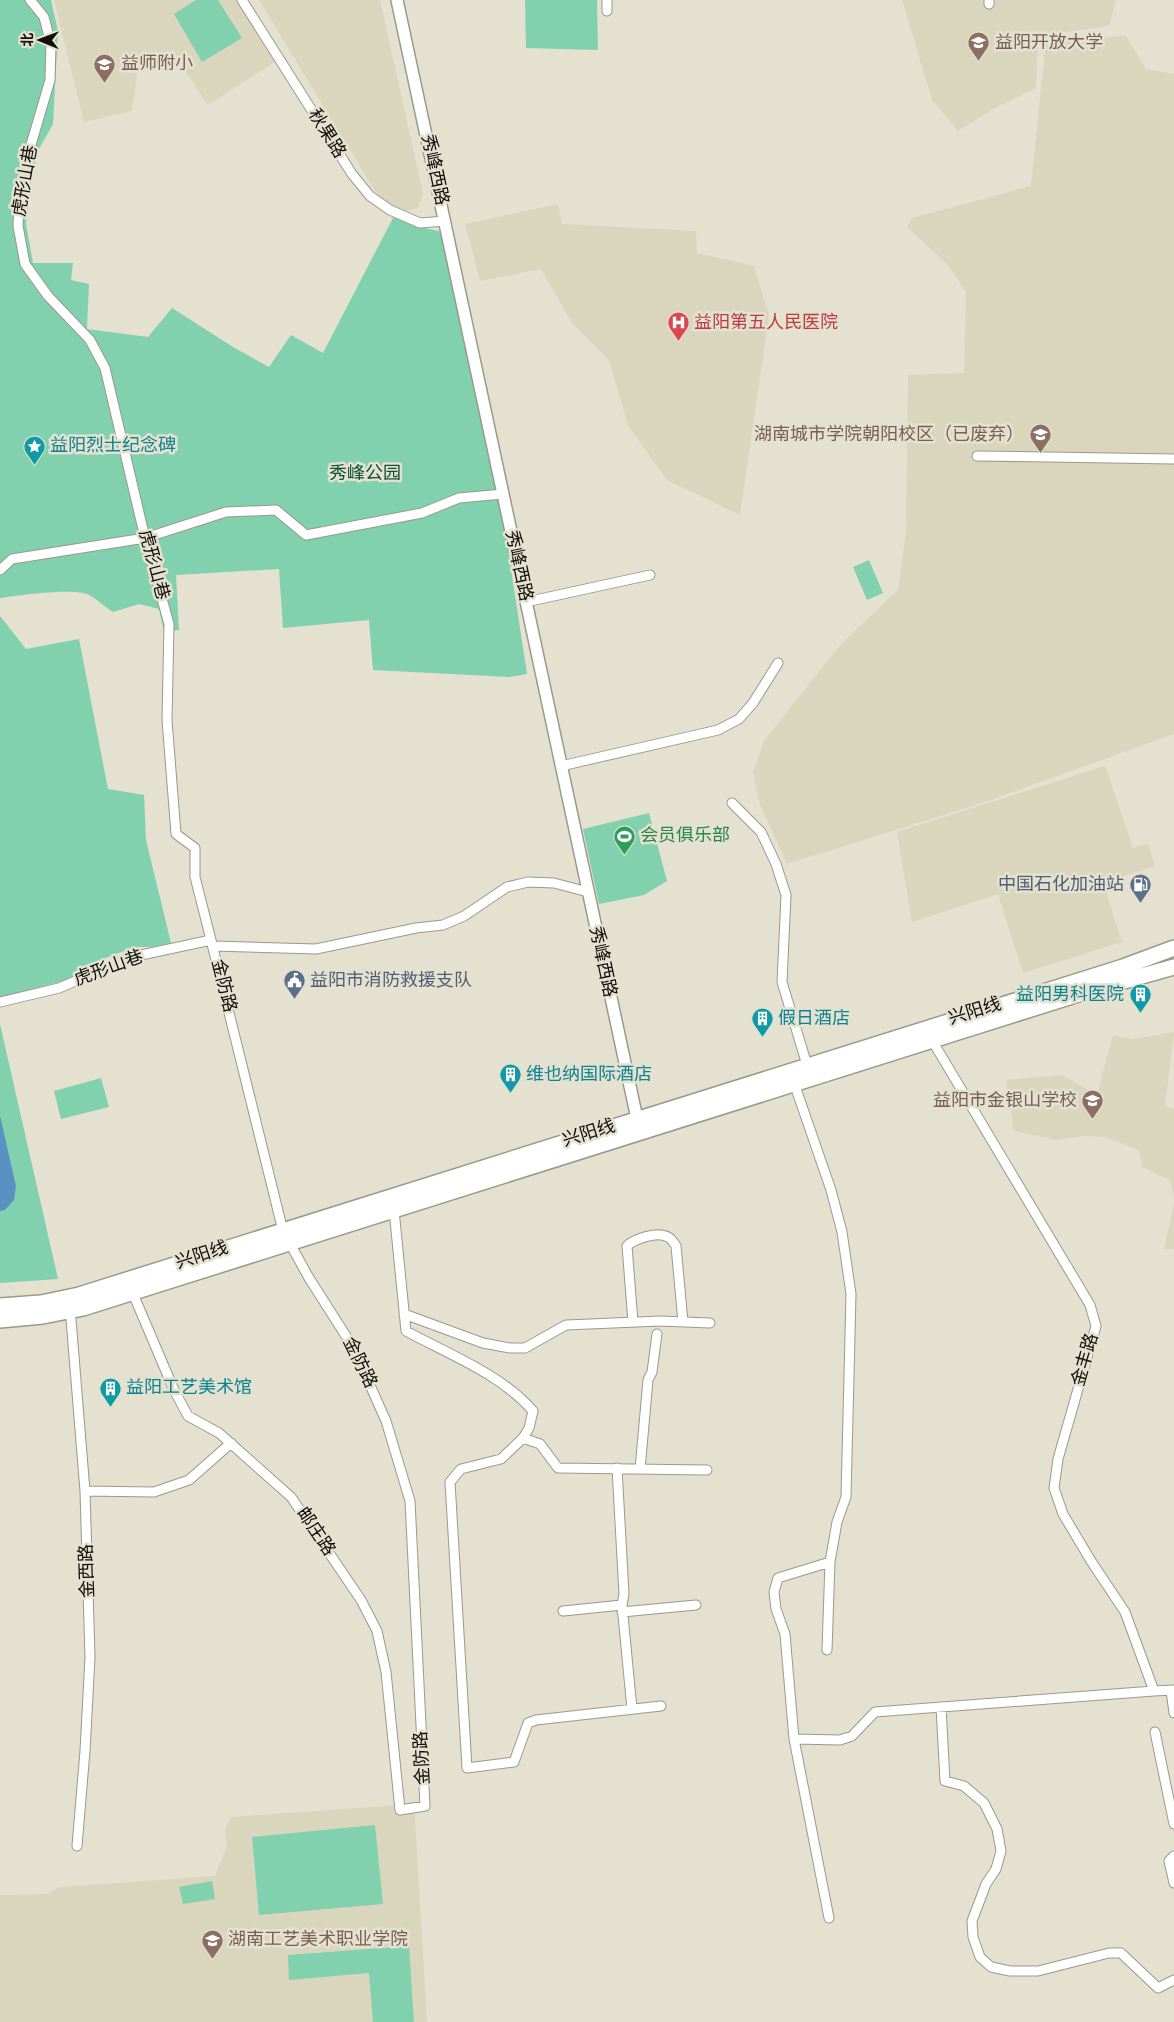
<svg xmlns="http://www.w3.org/2000/svg" width="1174" height="2022" font-family="Overpass,'Noto Sans SC',sans-serif">
  <rect width="100%" height="100%" fill="#e4e1d0"/>
  <!-- built -->
  <path fill="#dad5bd" d="M54,0H237L276,61L208,105L173,53L139,59L132,111L84,122Z
    M259,0H380L423,194L418,207L404,212L387,204L375,191Z
    M902,0H1116L1109,26L1038,36L1036,88L993,109L958,131L932,100Z
    M1126,36L1146,69L1174,74V734L985,802L787,864L760,805L753,772L764,741L840,645L898,590L906,533L908,375L964,373L966,292L948,265L907,227L912,218L1031,186L1046,40Z
    M558,204L562,224L696,231L697,253L754,266L769,315L740,515L667,480L628,425L609,360L572,323L541,269L480,281L465,224Z
    M1105,766L1133,848L1148,844L1155,866L1103,883L1122,942L1023,973L998,894L912,922L897,832Z
    M1174,1032L1165,1106L1174,1109V1196L1170,1180L1142,1167L1139,1150L1105,1137L1084,1136L1056,1140L1014,1131L1006,1080L1062,1075L1097,1095L1113,1035L1132,1039Z
    M1174,1204V1249H1164Z
    M414,1804L427,2022H0V1895L47,1894L60,1887L215,1876L227,1846L225,1830L231,1817Z"/>
  <!-- green -->
  <path fill="#81d0ae" d="M0,0H51L58,31L53,124L39,149L32,175L26,224L33,263H73L71,280L89,284L87,329L148,337L172,308L233,347L269,367L291,335L323,353L394,216L416,226L443,232L499,491L527,674L509,677L373,670L369,620L283,628L279,569L176,575L179,630L164,632L159,609L139,604L113,612C105,607 96,598 87,594C70,588 19,595 0,598Z
    M196,0H218L242,38L202,62L174,14Z
    M525,0H597L598,50L526,48Z
    M869,560L883,593L867,600L853,567Z
    M0,616L26,649L79,639L108,789L144,795L146,840L171,943L152,947H134L85,966L71,979L0,997Z
    M649,813L667,881L644,895L599,904L583,829Z
    M0,1024L58,1279L0,1283Z
    M101,1078L109,1107L61,1119L54,1091Z
    M375,1825L383,1904L259,1915L252,1837Z
    M212,1881L215,1899L183,1904L179,1887Z
    M409,1946L414,2022H373L369,1973L289,1980L288,1955Z"/>
  <!-- water -->
  <path fill="#5b90c3" d="M0,1116L16,1186L14,1200L5,1210L0,1211Z"/>
  <g fill="none" stroke-linecap="round" stroke-linejoin="round">
    <defs>
      <path id="street" d="M242,0L352,174L370,196L390,210L420,223L445,221
        M607,0V11
        M989,0V4
        M977,456L1174,459
        M0,570L12,559L145,538L226,512L276,510L306,535L422,513L459,498L503,494
        M526,602L650,575
        M561,766L718,730L739,719L753,703L778,663
        M732,803L761,832L776,864L786,895L782,982L807,1065
        M213,946L316,949L416,928L443,925L464,916L507,887L528,882L554,883L588,892
        M0,1002L59,988L132,957L211,940L195,877V848L176,834L167,720L169,624L145,538L105,368L90,340L48,296L25,264L18,226L19,205L30,148L50,80L51,45L44,17L30,0
        M930,1037L1090,1305L1096,1326L1058,1459L1054,1488L1063,1514L1091,1561L1125,1612L1154,1691L1174,1690
        M794,1083L831,1190L842,1232L851,1294L846,1497L837,1522L830,1562L778,1578L774,1592L776,1609L785,1634L794,1739L829,1918
        M394,1210L406,1331C448,1354 501,1374 533,1411L529,1428L523,1438L501,1459L461,1469L450,1482L467,1768L514,1762L528,1723L536,1720L661,1706
        M131,1289L174,1390L188,1416L219,1433L291,1497L361,1600L377,1631L386,1672L400,1810L425,1806L410,1501L386,1421L353,1347L309,1278L283,1231L211,940
        M70,1307L85,1491L90,1657L85,1751L77,1846
        M404,1314L483,1343L510,1348H525L566,1325L660,1321L710,1323
        M633,1322L627,1246C634,1239 657,1231 668,1237C671,1238 674,1243 676,1246L683,1322
        M523,1438L540,1444L558,1468L707,1470
        M617,1468L624,1594L622,1605L632,1709
        M640,1469L648,1380L652,1372L657,1334
        M85,1491L154,1492L189,1480L231,1443
        M563,1611L622,1605
        M622,1612L696,1605
        M827,1650L830,1562
        M1171,1691L1174,1713
        M941,1707L945,1781L964,1786L984,1803L997,1829L1001,1851L996,1869L986,1884L972,1921L973,1937L980,1957L991,1967L1010,1971H1038L1109,1953H1121L1158,1988L1174,1980
        M1155,1732L1174,1824
        M794,1739L840,1740L852,1736L875,1712L1154,1691
        M1174,1856L1169,1861L1174,1883"/>
      <path id="secondary" d="M397,0L639,1128"/>
      <path id="highway" d="M0,1306L41,1303L79,1295L1123,967L1174,948
        M0,1320L43,1316L83,1308L1085,992L1174,967"/>
    </defs>
    <!-- street casing -->
    <use href="#street" stroke="#9c9989" stroke-width="11"/>
    <!-- secondary casing -->
    <use href="#secondary" stroke="#9c9989" stroke-width="14"/>
    <!-- highway casing -->
    <use href="#highway" stroke="#9c9989" stroke-width="18"/>
    <!-- street -->
    <use href="#street" stroke="#fff" stroke-width="9"/>
    <!-- secondary -->
    <use href="#secondary" stroke="#fff" stroke-width="11"/>
    <!-- highway -->
    <use href="#highway" stroke="#fff" stroke-width="15"/>
  </g>
  <!-- icons -->
  <defs>
    <symbol id="school-pin" viewBox="-11 -11 22 30"><path d="M0 17L-7.5 6A9.5 9.5 0 1 1 7.5 6Z" fill="#8d6e63" stroke="#e4e1d0"/><path d="M0-5L7-2L0 1L-7-2ZM-4 1L0 2.5L4 1V4Q0 6-4 4Z" fill="#fff"/></symbol>
    <symbol id="hospital-pin" viewBox="-11 -11 22 30"><path d="M0 17L-7.5 6A9.5 9.5 0 1 1 7.5 6Z" fill="#e0444e" stroke="#e4e1d0"/><path d="M-5-5h3v3.5h4V-5h3V5h-3V1.5h-4V5h-3Z" fill="#fff"/></symbol>
    <symbol id="sight-pin" viewBox="-11 -11 22 30"><path d="M0 17L-7.5 6A9.5 9.5 0 1 1 7.5 6Z" fill="#0f9aa8" stroke="#e4e1d0"/><path d="M0-6L1.8-2.2L6-1.7L2.9 1.2L3.7 5.4L0 3.3L-3.7 5.4L-2.9 1.2L-6-1.7L-1.8-2.2Z" fill="#fff"/></symbol>
    <symbol id="stadium-pin" viewBox="-11 -11 22 30"><path d="M0 17L-7.5 6A9.5 9.5 0 1 1 7.5 6Z" fill="#2e9e5b" stroke="#e4e1d0"/><path d="M0-5a6.5 5 0 1 0 0 10a6.5 5 0 1 0 0-10ZM-3.5-1.8h7v3.6h-7Z" fill="#fff"/></symbol>
    <symbol id="fuel-pin" viewBox="-11 -11 22 30"><path d="M0 17L-7.5 6A9.5 9.5 0 1 1 7.5 6Z" fill="#5c6f8a" stroke="#e4e1d0"/><path d="M-5.5-6h7V0h2V4h1.3V-2.5L3-4.5l.8-.8L6-3V5H2.5V1h-1V6h-7ZM-4.2-4.7v3.2H.2V-4.7Z" fill="#fff"/></symbol>
    <symbol id="civic-pin" viewBox="-11 -11 22 30"><path d="M0 17L-7.5 6A9.5 9.5 0 1 1 7.5 6Z" fill="#5c6f8a" stroke="#e4e1d0"/><path d="M-.6-6.5H3V-4.5H.6V-3L4-1V1h2V6H-6V1h2V-1L-.6-3ZM-1.2 2.5V6h2.4V2.5Z" fill="#fff"/></symbol>
    <symbol id="building-pin" viewBox="-11 -11 22 30"><path d="M0 17L-7.5 6A9.5 9.5 0 1 1 7.5 6Z" fill="#0f9aa8" stroke="#e4e1d0"/><path d="M-4-6H4V6H1V3H-1V6H-4ZM-2.5-4.3h1.7v1.8h-1.7ZM.8-4.3h1.7v1.8H.8ZM-2.5-1h1.7V.8h-1.7ZM.8-1h1.7V.8H.8Z" fill="#fff"/></symbol>
    <symbol id="university-pin" viewBox="-11 -11 22 30"><path d="M0 17L-7.5 6A9.5 9.5 0 1 1 7.5 6Z" fill="#8d6e63" stroke="#e4e1d0"/><path d="M0-5L7-2L0 1L-7-2ZM-4 1L0 2.5L4 1V4Q0 6-4 4Z" fill="#fff"/></symbol>
  </defs>
  <g fill-rule="evenodd">
    <use href="#school-pin" x="966" y="30" width="25" height="34"/>
    <use href="#school-pin" x="92" y="52" width="25" height="34"/>
    <use href="#hospital-pin" x="666" y="310" width="25" height="34"/>
    <use href="#school-pin" x="1028" y="422" width="25" height="34"/>
    <use href="#sight-pin" x="22" y="434" width="25" height="34"/>
    <use href="#stadium-pin" x="612" y="824" width="25" height="34"/>
    <use href="#fuel-pin" x="1128" y="872" width="25" height="34"/>
    <use href="#civic-pin" x="282" y="968" width="25" height="34"/>
    <use href="#building-pin" x="1128" y="982" width="25" height="34"/>
    <use href="#building-pin" x="750" y="1006" width="25" height="34"/>
    <use href="#building-pin" x="498" y="1062" width="25" height="34"/>
    <use href="#school-pin" x="1080" y="1088" width="25" height="34"/>
    <use href="#building-pin" x="98" y="1376" width="25" height="34"/>
    <use href="#university-pin" x="200" y="1928" width="25" height="34"/>
  </g>
  <g text-anchor="middle" dominant-baseline="central" stroke-width="5" stroke-linejoin="round" paint-order="stroke">
    <!-- education labels -->
    <g font-size="18" fill="#785e54" stroke="#e4e1d0" text-anchor="start">
      <text x="995" y="43">益阳开放大学</text>
      <text x="121" y="64">益师附小</text>
      <text x="1024" y="435" text-anchor="end">湖南城市学院朝阳校区（已废弃）</text>
      <text x="1077" y="1101" text-anchor="end">益阳市金银山学校</text>
      <text x="228" y="1940">湖南工艺美术职业学院</text>
    </g>
    <!-- street labels -->
    <g font-size="18" fill="#0f0e08" stroke="#e4e1d0">
      <text transform="translate(326 134) rotate(58)">秋果路</text>
      <text transform="translate(434 170) rotate(78)">秀峰西路</text>
      <text transform="translate(26 181) rotate(-80)">虎形山巷</text>
      <text transform="translate(153 565) rotate(75)">虎形山巷</text>
      <text transform="translate(518 566) rotate(78)">秀峰西路</text>
      <text transform="translate(602 962) rotate(78)">秀峰西路</text>
      <text transform="translate(109 969) rotate(-20)">虎形山巷</text>
      <text transform="translate(223 986) rotate(76)">金防路</text>
      <text transform="translate(975 1012) rotate(-17)">兴阳线</text>
      <text transform="translate(589 1134) rotate(-17)">兴阳线</text>
      <text transform="translate(202 1256) rotate(-18)">兴阳线</text>
      <text transform="translate(1086 1360) rotate(-74)">金丰路</text>
      <text transform="translate(359 1363) rotate(64)">金防路</text>
      <text transform="translate(315 1532) rotate(56)">邮庄路</text>
      <text transform="translate(88 1571) rotate(-92)">金西路</text>
      <text transform="translate(423 1758) rotate(-93)">金防路</text>
    </g>
    <!-- health labels -->
    <g font-size="18" fill="#be3a42" stroke="#e4e1d0" text-anchor="start">
      <text x="694" y="323">益阳第五人民医院</text>
    </g>
    <!-- culture labels -->
    <g font-size="18" fill="#0d838f" stroke="#e4e1d0" text-anchor="start">
      <text x="50" y="446">益阳烈士纪念碑</text>
      <text x="1124" y="995" text-anchor="end">益阳男科医院</text>
      <text x="778" y="1019">假日酒店</text>
      <text x="526" y="1075">维也纳国际酒店</text>
      <text x="126" y="1388">益阳工艺美术馆</text>
    </g>
    <!-- park labels -->
    <g font-size="18" fill="#0d513a" stroke="#e4e1d0">
      <text x="365" y="474">秀峰公园</text>
    </g>
    <!-- leisure labels -->
    <g font-size="18" fill="#27864d" stroke="#e4e1d0" text-anchor="start">
      <text x="640" y="836">会员俱乐部</text>
    </g>
    <!-- service labels -->
    <g font-size="18" fill="#4e5e75" stroke="#e4e1d0" text-anchor="end">
      <text x="1124" y="885">中国石化加油站</text>
      <text x="310" y="981" text-anchor="start">益阳市消防救援支队</text>
    </g>
  </g>
  <!-- north arrow -->
  <g transform="translate(40 40) rotate(271)" stroke="#e4e1d0" stroke-width="4" paint-order="stroke">
  <path d="M0-4L9 19L0 12L-9 19Z" fill="#0f0e08"/>
  <text y="-8" font-size="14" font-weight="bold" text-anchor="middle" fill="#0f0e08">北</text>
  </g>
</svg>
